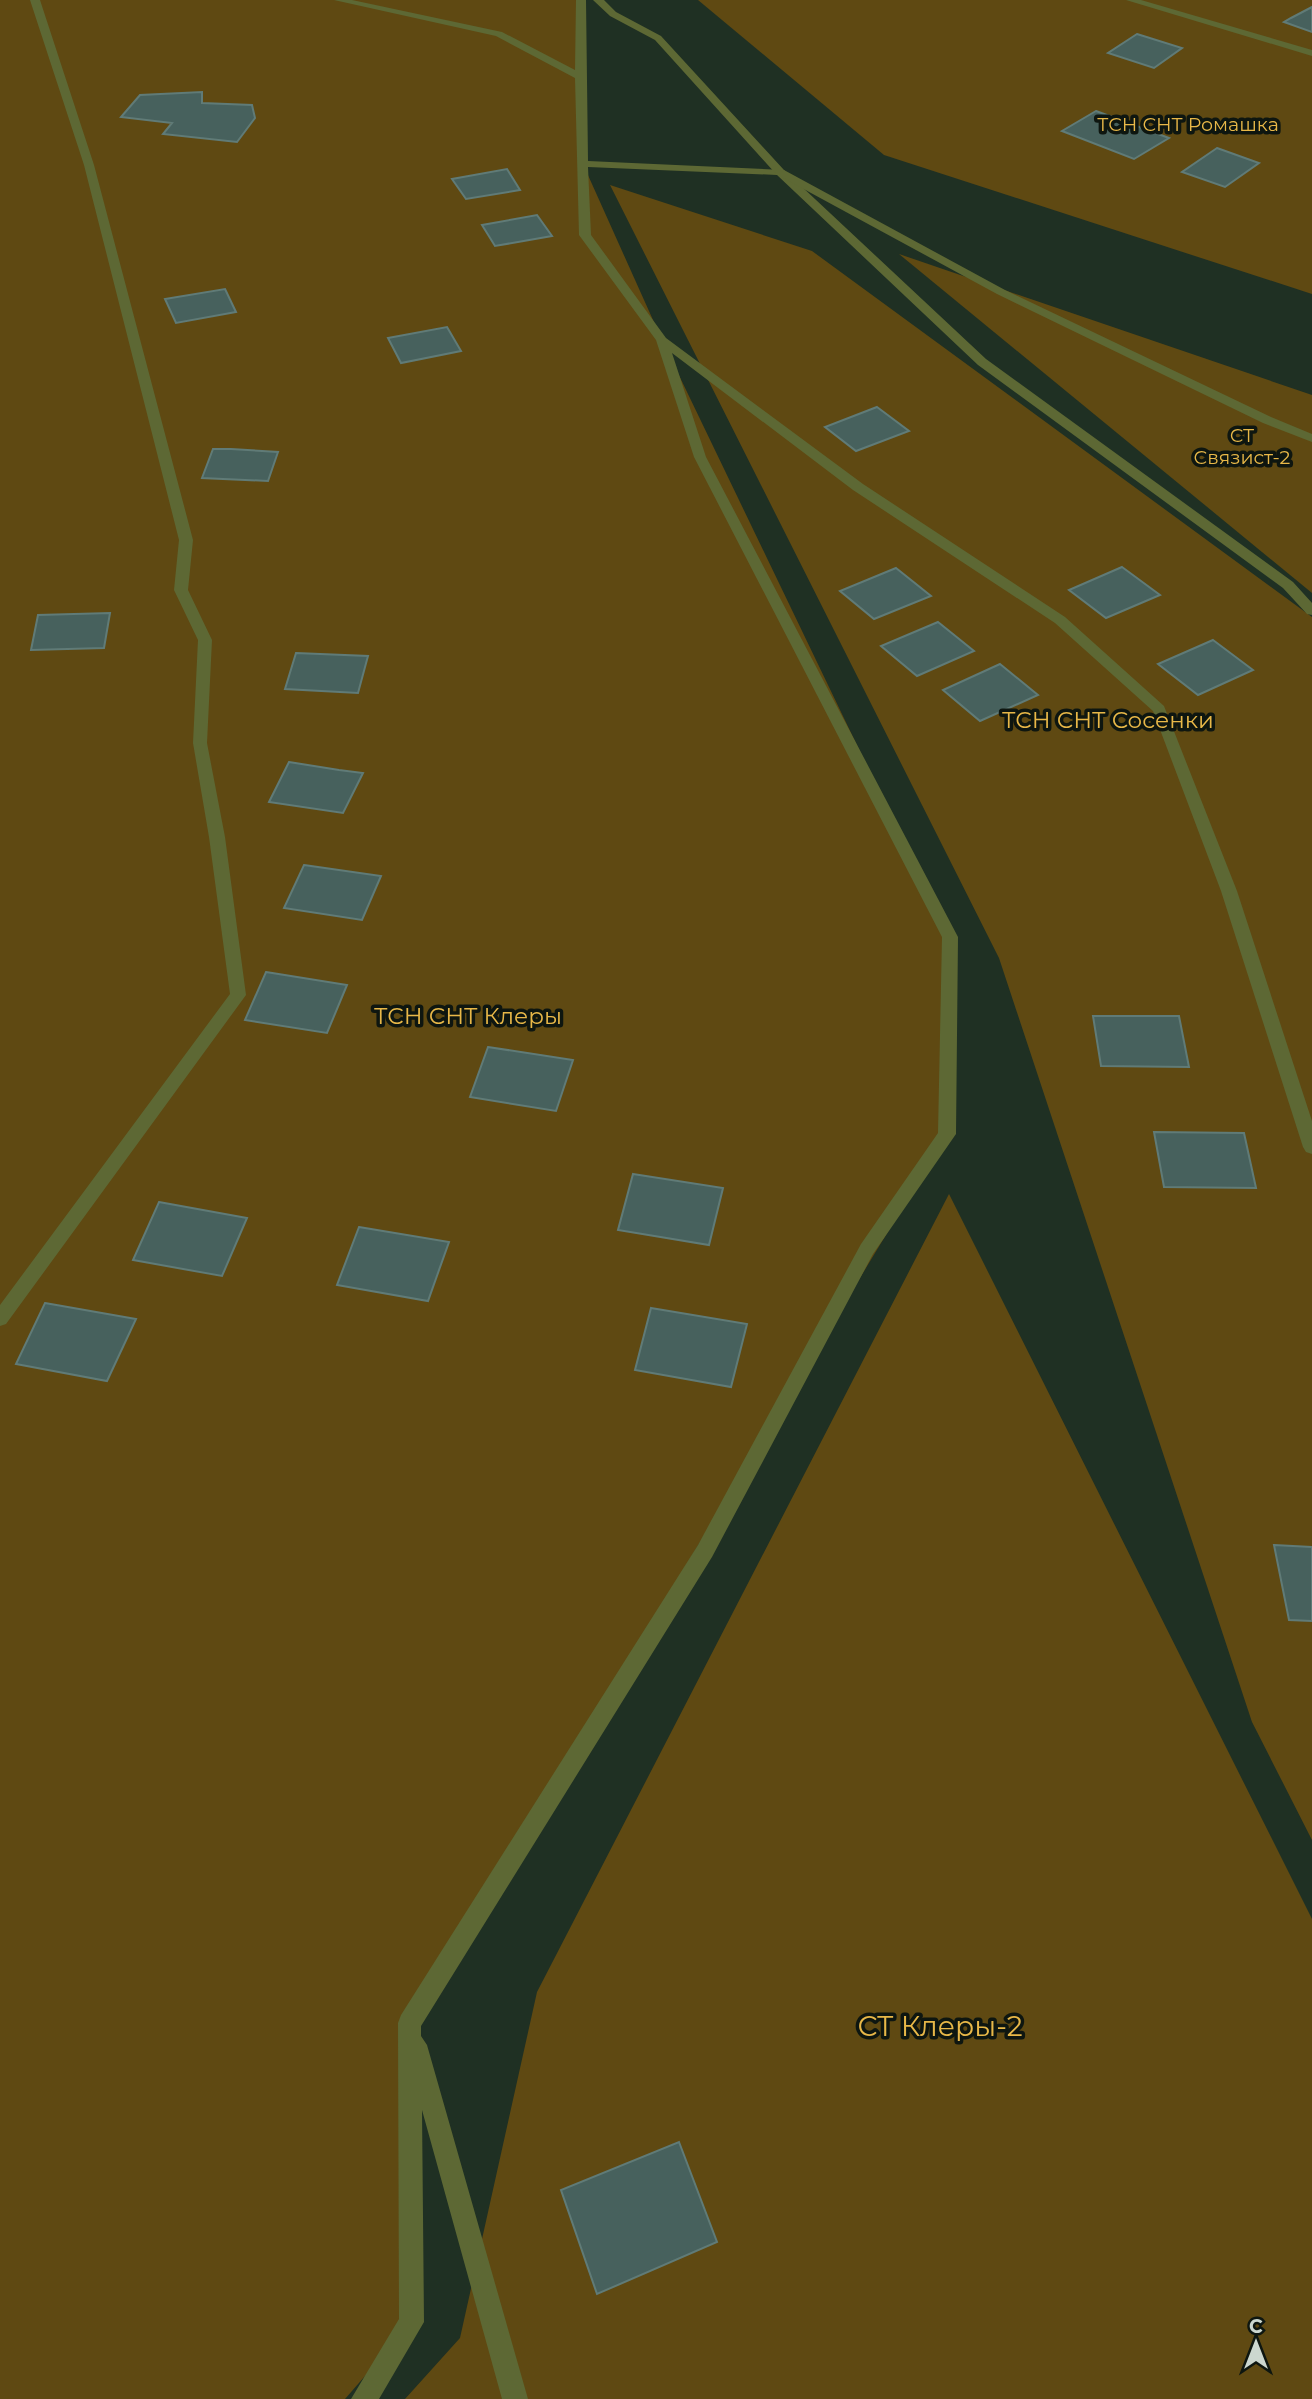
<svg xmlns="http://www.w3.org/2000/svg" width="1312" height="2399" viewBox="0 0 1312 2399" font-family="Montserrat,sans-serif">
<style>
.green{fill:#5f4912}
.building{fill:#47615d;stroke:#607b77;stroke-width:2}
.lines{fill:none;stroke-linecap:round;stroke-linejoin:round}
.lane{fill:#5d6834;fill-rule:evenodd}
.street{fill:#5d6834;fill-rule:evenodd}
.labels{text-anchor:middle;stroke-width:7;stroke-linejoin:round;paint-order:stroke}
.far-park-label{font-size:19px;fill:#e8b848;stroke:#0e1610}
.park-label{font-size:23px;fill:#e8b848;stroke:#0e1610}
.near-park-label{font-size:28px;fill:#e8b848;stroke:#0e1610}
</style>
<rect width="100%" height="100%" fill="#1f3023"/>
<!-- green -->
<g class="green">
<polygon points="0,0 582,0 583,164 662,340 942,922 947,1134 409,2023 412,2322 345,2399 0,2399"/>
<polygon points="698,0 1312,0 1312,294 884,155"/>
<polygon points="610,185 812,251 1312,617 1312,1840 1252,1722 999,958"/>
<polygon points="899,254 1312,395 1312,593"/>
<polygon points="949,1194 1312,1919 1312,2399 405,2399 460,2338 537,1992"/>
</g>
<!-- building -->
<g class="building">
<polygon points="1312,7 1312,32 1284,22 1291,18"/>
<polygon points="1137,34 1182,48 1154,68 1108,53"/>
<polygon points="202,92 202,103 252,105 255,118 237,142 163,134 172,123 121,117 140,95"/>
<polygon points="1096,111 1169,138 1134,159 1062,131"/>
<polygon points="1217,148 1259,163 1225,187 1182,172"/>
<polygon points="507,169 520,190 466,199 452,179"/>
<polygon points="537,215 552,236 495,246 482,225"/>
<polygon points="225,289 236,312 176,323 165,299"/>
<polygon points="447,327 461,351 401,363 388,338"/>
<polygon points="877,407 909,431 856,451 825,427"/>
<polygon points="213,449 231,449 278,452 268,481 202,478"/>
<polygon points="1122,567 1160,595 1106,618 1069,590"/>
<polygon points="896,568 931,596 874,619 840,591"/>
<polygon points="110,613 104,648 31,650 38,615"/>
<polygon points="938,622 974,651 917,676 881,646"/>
<polygon points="1213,640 1253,670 1198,695 1158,664"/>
<polygon points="296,653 368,656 358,693 285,689"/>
<polygon points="1000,664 1038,695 980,721 943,690"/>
<polygon points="289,762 339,770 363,773 343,813 269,802"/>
<polygon points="304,865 381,876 362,920 284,908"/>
<polygon points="266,972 347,985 327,1033 245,1020"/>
<polygon points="1093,1016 1179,1016 1189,1067 1101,1066"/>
<polygon points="488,1047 573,1060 556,1111 470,1097"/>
<polygon points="1154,1132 1244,1133 1256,1188 1164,1187"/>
<polygon points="633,1174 723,1188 709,1245 618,1230"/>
<polygon points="159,1202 247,1218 222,1276 133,1260"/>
<polygon points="359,1227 449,1242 428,1301 337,1285"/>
<polygon points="45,1303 136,1319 107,1381 16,1364"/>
<polygon points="651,1308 747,1324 731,1387 635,1370"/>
<polygon points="1274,1545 1312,1547 1312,1621 1289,1620"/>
<polygon points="679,2142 717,2242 597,2294 561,2190"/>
</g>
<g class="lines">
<!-- lane -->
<g class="lane">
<polygon points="30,0 40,0 94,165 193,540 188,590 212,640 207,743 225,837 246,995 6,1324 0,1326 0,1305 230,994 209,837 193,743 198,640 174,590 179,540 84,165"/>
<polygon points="334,0 352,0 502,32 575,70 576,0 586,0 588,161 784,170 986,359 1293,582 1312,603 1312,615 1307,614 1283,588 978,365 777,175 588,167 591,235 666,338 863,484 1065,617 1164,706 1237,891 1312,1121 1312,1154 1306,1152 1303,1147 1221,891 1153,711 1055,623 853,490 672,353 706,457 958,937 956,1134 873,1254 712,1557 421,2026 421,2036 427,2045 528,2399 502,2399 422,2110 424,2322 379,2399 351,2399 399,2319 398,2023 401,2015 698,1545 861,1244 938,1133 942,937 694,457 656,340 579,235 575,78 496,36"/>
<polygon points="1126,0 1141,0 1312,50 1312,56"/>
</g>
<!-- street -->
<polygon class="street" points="593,0 604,0 616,12 661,36 784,170 1005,290 1271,417 1312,434 1312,442 1263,423 997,294 776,174 655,40 610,16"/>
</g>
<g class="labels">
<!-- far-park labels -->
<g class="far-park-label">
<text x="1188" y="131">ТСН СНТ Ромашка</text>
<text x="1242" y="442">СТ<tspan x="1242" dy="22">Связист-2</tspan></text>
</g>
<!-- park labels -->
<g class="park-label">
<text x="1108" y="728">ТСН СНТ Сосенки</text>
<text x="468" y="1024">ТСН СНТ Клеры</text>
</g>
<!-- near-park labels -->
<g class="near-park-label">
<text x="940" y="2036">СТ Клеры-2</text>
</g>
</g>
<!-- north arrow -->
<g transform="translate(1256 2343)" stroke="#0e1610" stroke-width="5" paint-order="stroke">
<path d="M0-5L12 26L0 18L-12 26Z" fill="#ccd7cf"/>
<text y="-10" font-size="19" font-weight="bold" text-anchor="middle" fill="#ccd7cf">С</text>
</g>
</svg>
